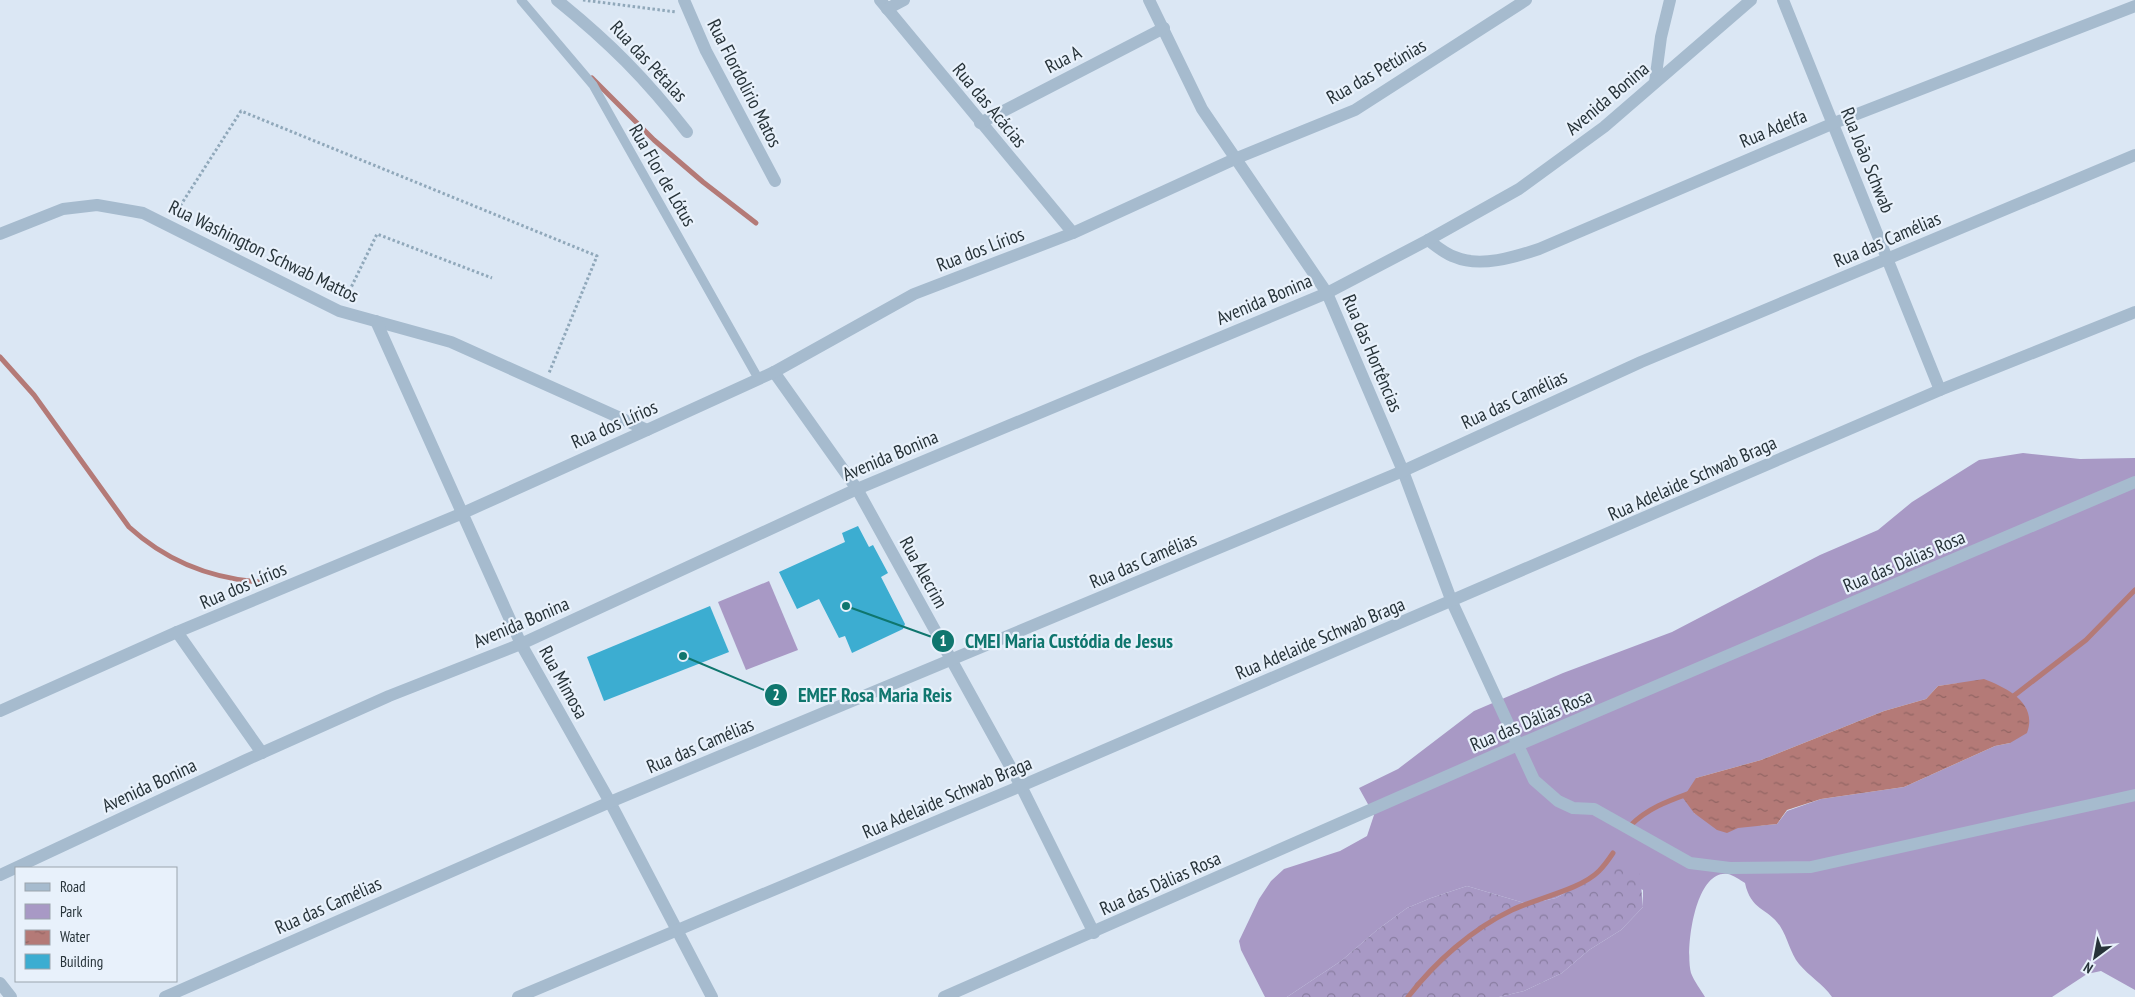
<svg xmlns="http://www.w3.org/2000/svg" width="2135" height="997" viewBox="0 0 2135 997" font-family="'PT Sans Narrow',sans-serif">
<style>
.green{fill:#a899c5;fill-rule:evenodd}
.forest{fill:url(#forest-crowns)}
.water{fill:url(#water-ripples)}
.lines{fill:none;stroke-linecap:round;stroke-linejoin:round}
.stream{stroke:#b47a77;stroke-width:5}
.building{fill:#3cadd1}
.path{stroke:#90a8ba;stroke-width:3;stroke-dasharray:2.5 2.5;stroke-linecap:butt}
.service{stroke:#a6bbce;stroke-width:9}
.minor{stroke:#a6bbce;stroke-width:12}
.labels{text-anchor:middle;stroke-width:4.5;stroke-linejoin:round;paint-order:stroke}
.street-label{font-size:19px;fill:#273339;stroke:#e8f1fb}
.leader{fill:none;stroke:#0f766e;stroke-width:2}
.callout-dot{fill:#0f766e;stroke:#e8f1fb;stroke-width:2}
.mark-label{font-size:15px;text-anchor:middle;font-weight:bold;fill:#fff}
.callout-label{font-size:20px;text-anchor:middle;font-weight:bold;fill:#0f766e;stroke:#e8f1fb;stroke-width:4.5;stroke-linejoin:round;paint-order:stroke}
</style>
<defs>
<pattern id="forest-crowns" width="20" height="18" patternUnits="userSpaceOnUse" patternTransform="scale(1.25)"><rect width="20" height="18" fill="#a899c5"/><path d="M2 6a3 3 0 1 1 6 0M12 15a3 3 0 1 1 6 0" fill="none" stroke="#897da1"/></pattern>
<pattern id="water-ripples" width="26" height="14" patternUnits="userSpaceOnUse" patternTransform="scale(1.25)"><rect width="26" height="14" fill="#b47a77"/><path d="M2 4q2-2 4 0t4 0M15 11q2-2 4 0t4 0" fill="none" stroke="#926563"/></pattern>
</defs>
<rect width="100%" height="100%" fill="#dbe7f4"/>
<!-- green -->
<g class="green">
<path d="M2023,453l57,6 55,-1v532l-34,-19 -14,3 -35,23h-220c-9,-13 -23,-21 -33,-33 -9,-11 -11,-26 -19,-38 -13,-19 -29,-15 -35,-43 -5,-3 -12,-8 -17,-9 -34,-5 -43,78 -37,99 3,8 10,17 14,24h-206l25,-6 38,-18 27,-23 32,-20 22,-23v-17l-41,-19 -46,27 -28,6 -61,-18 -36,12 -24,10 -30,22 -36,31 -54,36h-22l-24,-47 -2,-9 20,-42 12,-18 13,-12 56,-18 27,-15 7,-21 -15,-27 39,-19 76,-58 89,-38 109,-41 148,-77 58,-25 34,-28 67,-42zM1959,683l51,60 -15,3 -91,41 -83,12 -34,12 -10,13c-29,3 -57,5 -83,-11l2,-35 65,-18 123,-49 42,-12 12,-13z"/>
<polygon points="769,581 798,650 746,670 718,602"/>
</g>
<!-- forest -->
<polygon class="forest" points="1625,868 1640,874 1643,907 1621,930 1589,950 1562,973 1524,991 1499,997 1287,997 1341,961 1377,930 1407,908 1431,898 1467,886 1528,904 1556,898 1602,871"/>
<!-- water -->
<path class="water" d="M1984,679c23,9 54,24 43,54l-17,10 -15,3 -91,41 -83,12 -34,11 -10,14 -39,4 -11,5 -10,-3 -23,-17 -11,-15 13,-20 65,-18 123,-49 42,-12 12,-13z"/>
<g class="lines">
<!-- stream -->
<g class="stream">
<polyline points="592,78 654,140 703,182 756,223"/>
<path d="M0,357l34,38 95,132c36,33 80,51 130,55"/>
<polyline points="2011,698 2086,640 2135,590"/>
<path d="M1631,825c17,-17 37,-24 59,-32"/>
<path d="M1408,997c27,-35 64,-68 104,-87 25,-12 68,-20 87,-39 5,-5 10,-12 14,-18"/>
</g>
</g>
<!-- building -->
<g class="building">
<polygon points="858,526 869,547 873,545 888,573 881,577 905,624 903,629 852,653 845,636 839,638 819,599 797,609 779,572 845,542 842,533"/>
<polygon points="710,606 729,652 604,701 587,657"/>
</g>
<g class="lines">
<!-- path -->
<g class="path">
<polyline points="583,0 676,12"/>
<polyline points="175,214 241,111 597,256 549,373"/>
<polyline points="345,300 377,234 492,278"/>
</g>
<!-- service -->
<polyline class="service" points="521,0 593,85 758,378"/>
<!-- minor -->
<g class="minor">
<path d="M557,0c52,42 89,79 130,132"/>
<polyline points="684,0 706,51 775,181"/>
<polyline points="880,0 1073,233"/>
<polyline points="1149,0 1202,109 1327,293 1403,471 1452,602 1534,780 1558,801 1573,808 1594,809 1690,863 1730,868 1811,867 2135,795"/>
<polyline points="1783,0 1940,390"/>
<polyline points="887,9 904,0"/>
<polyline points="1655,82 1661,37 1670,0"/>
<polyline points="980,123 1164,28"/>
<polyline points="0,234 63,209 97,205 143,213 339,311 451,342 647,430"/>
<path d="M1428,240c8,6 17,14 27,17 25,11 60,0 84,-8l295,-126 301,-117"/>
<polyline points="376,321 521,644 610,802 712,997"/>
<polyline points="774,372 857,489 1021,786 1094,933"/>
<polyline points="177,632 262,753"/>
<polyline points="0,711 177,632 463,513 647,430 774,372 914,294 1073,233 1237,158 1355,110 1526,0"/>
<polyline points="0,875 246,760 389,696 521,644 857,489 1327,293 1428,240 1519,189 1604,127 1751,0"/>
<polyline points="0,983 11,997"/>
<polyline points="165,997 610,802 1403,471 1641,362 2135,155"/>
<polyline points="518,997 1021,786 1940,390 2135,312"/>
<polyline points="944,997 1518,745 2135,482"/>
</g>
</g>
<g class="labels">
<!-- street labels -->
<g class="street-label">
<text transform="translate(1063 59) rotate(-27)" y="7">Rua A</text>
<text transform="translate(649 61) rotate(47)" y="7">Rua das Pétalas</text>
<text transform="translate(1376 71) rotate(-30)" y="7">Rua das Petúnias</text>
<text transform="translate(745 83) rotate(63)" y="7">Rua Flordolirio Matos</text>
<text transform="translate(1607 98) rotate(-40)" y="7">Avenida Bonina</text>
<text transform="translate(990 105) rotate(50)" y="7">Rua das Acácias</text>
<text transform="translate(1773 128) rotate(-23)" y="7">Rua Adelfa</text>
<text transform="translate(1868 160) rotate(68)" y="7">Rua João Schwab</text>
<text transform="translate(663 175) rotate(60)" y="7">Rua Flor de Lótus</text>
<text transform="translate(1887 239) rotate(-23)" y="7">Rua das Camélias</text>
<text transform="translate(980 249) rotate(-21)" y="7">Rua dos Lírios</text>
<text transform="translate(264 251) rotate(26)" y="7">Rua Washington Schwab Mattos</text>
<text transform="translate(1264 299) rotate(-23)" y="7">Avenida Bonina</text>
<text transform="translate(1373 353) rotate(67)" y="7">Rua das Hortências</text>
<text transform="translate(1514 399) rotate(-25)" y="7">Rua das Camélias</text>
<text transform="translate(614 424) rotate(-24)" y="7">Rua dos Lírios</text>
<text transform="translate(890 455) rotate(-23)" y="7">Avenida Bonina</text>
<text transform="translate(1692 478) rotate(-24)" y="7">Rua Adelaide Schwab Braga</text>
<text transform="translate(1143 560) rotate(-23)" y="7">Rua das Camélias</text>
<text transform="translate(1904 561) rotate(-23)" y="7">Rua das Dálias Rosa</text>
<text transform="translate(924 572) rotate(61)" y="7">Rua Alecrim</text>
<text transform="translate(243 585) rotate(-23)" y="7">Rua dos Lírios</text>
<text transform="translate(521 622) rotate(-23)" y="7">Avenida Bonina</text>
<text transform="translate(1320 638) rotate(-23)" y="7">Rua Adelaide Schwab Braga</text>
<text transform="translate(564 682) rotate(61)" y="7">Rua Mimosa</text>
<text transform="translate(1531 720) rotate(-23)" y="7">Rua das Dálias Rosa</text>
<text transform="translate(700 745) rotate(-23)" y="7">Rua das Camélias</text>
<text transform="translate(149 785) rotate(-25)" y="7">Avenida Bonina</text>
<text transform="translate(947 797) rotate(-23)" y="7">Rua Adelaide Schwab Braga</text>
<text transform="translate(1160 883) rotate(-24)" y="7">Rua das Dálias Rosa</text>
<text transform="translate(328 905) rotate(-24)" y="7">Rua das Camélias</text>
</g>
</g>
<!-- callouts -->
<path class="leader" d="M846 606L943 641M683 656L776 695"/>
<g class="callout-dot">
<circle cx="846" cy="606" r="5"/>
<circle cx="683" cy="656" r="5"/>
<circle cx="943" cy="641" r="12"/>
<circle cx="776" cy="695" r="12"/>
</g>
<g class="mark-label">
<text x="943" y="646">1</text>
<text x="776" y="700">2</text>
</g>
<g class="callout-label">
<text x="1069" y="648">CMEI Maria Custódia de Jesus</text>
<text x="875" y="702">EMEF Rosa Maria Reis</text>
</g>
<!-- legend -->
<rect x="15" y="867" width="162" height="115" fill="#e8f1fb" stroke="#9ba5ad"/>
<rect x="25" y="883" width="25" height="8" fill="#a6bbce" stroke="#9ba5ad"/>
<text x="60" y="892" font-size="15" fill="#273339">Road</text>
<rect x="25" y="904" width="25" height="15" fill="#a899c5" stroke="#9ba5ad"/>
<text x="60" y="917" font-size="15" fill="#273339">Park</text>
<rect x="25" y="930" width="25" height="15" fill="url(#water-ripples)" stroke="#9ba5ad"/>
<text x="60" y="942" font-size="15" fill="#273339">Water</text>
<rect x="25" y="954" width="25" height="15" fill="#3cadd1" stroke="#9ba5ad"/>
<text x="60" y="967" font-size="15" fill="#273339">Building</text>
<!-- north arrow -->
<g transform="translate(2095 957) rotate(212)" stroke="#e8f1fb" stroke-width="4" paint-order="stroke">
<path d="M0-4L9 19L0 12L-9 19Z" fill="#273339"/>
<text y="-8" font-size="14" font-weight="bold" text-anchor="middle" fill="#273339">N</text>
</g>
</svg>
